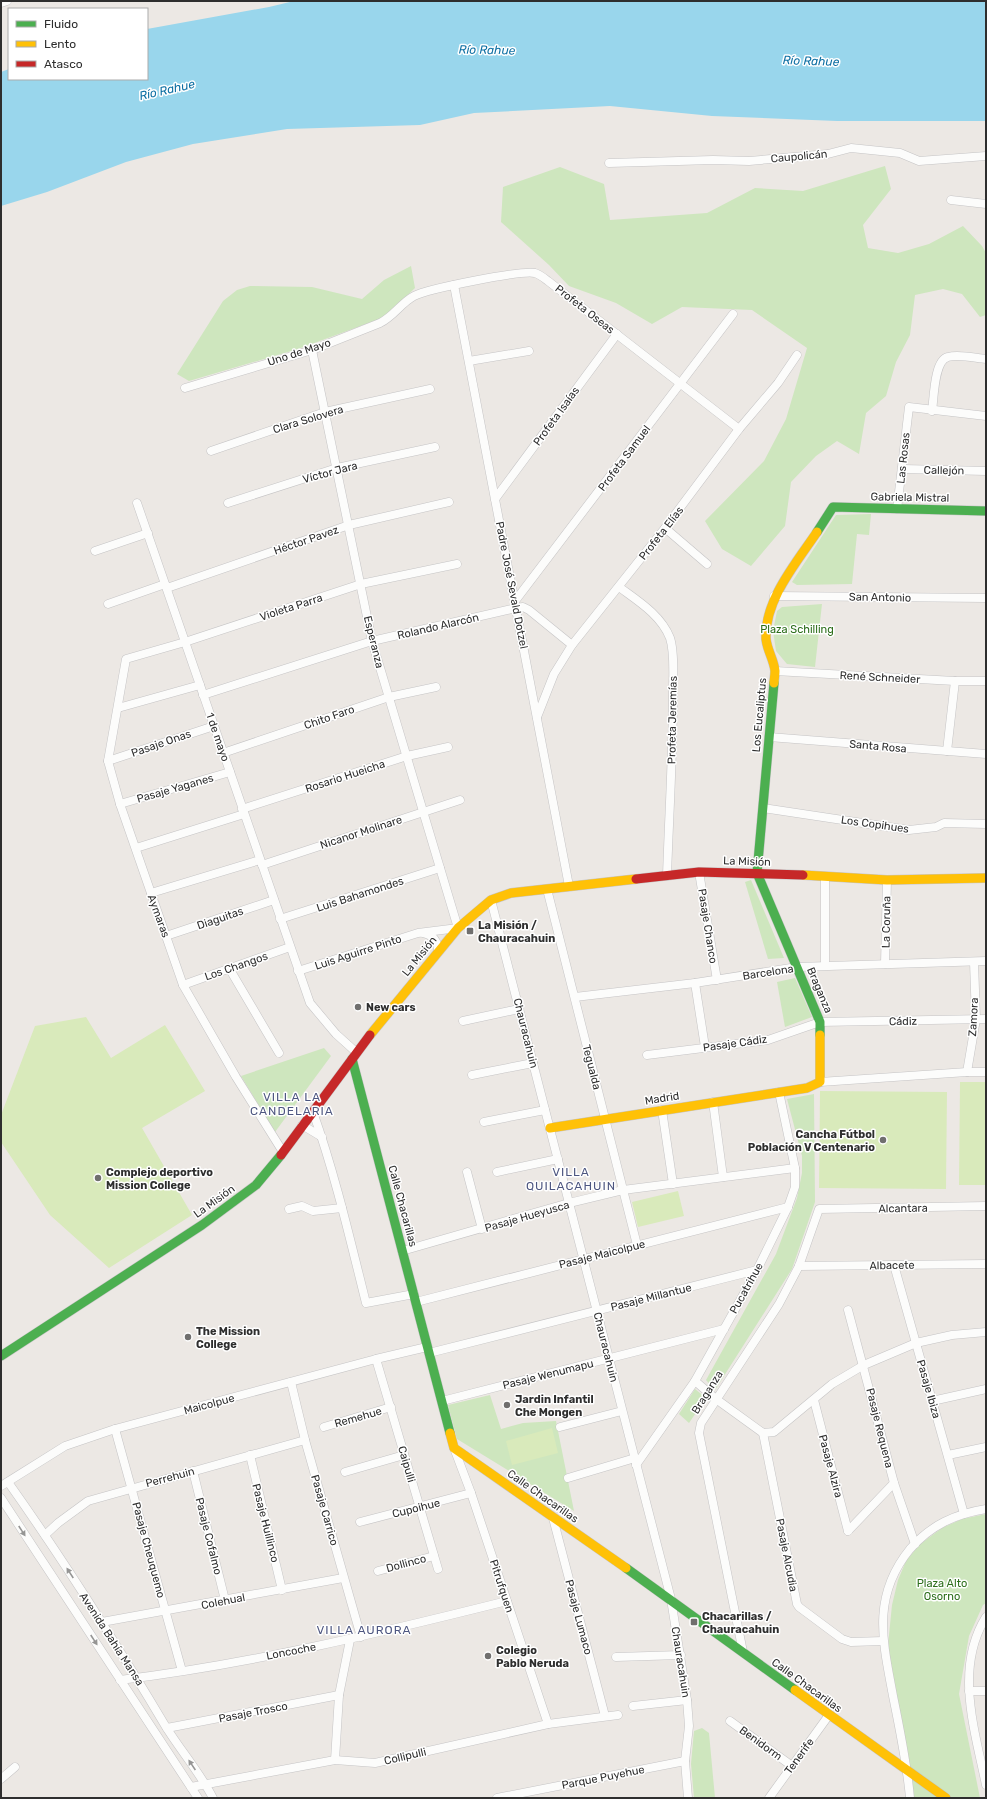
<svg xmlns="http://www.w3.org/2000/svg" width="987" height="1799" viewBox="0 0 987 1799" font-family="Rubik,sans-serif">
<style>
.green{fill:#cee6be}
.pitch{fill:#d9eabb}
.water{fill:#99d6ec}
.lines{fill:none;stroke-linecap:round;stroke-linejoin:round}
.street-casing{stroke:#c5c4c5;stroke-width:9}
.fast-casing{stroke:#c5c4c5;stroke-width:10}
.slow-casing{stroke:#c5c4c5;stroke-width:10}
.jam-casing{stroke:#c5c4c5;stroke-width:10}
.street{stroke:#fcfcfb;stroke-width:8}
.fast{stroke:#4caf50;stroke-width:9}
.slow{stroke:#ffc107;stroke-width:9}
.jam{stroke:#c62828;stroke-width:9}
.oneway{fill:#959594}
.poi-dot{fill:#706f6e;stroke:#fff;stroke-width:1.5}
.labels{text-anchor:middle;stroke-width:3;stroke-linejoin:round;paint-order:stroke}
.street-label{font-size:11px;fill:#2e2e2e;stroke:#fff}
.park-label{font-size:11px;fill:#2c6e1b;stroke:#fff}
.poi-label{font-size:11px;font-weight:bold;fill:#2e2e2e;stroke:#fff;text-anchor:start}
.water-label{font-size:12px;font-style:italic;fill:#0d6fa3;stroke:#fff}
.neighbourhood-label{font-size:12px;letter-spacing:1px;fill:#4d5680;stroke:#fff}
</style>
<rect width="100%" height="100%" fill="#ece8e4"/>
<!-- green -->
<g class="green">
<polygon points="885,166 891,189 863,225 868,248 898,253 929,244 963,226 982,246 986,253 986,315 980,317 962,294 943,289 915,295 910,335 896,362 886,396 866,413 859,454 837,441 816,456 791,482 785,526 751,566 722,549 705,521 764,461 786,419 807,348 752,310 682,307 652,324 616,303 569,286 549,265 501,222 503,187 560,167 604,184 610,220 707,213 755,188 803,191"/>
<polygon points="411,266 415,288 385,317 298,349 189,381 177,374 223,301 237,290 250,286 312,287 362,299 384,280"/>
<polygon points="871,514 869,535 857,534 852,584 797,585 792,582 836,515"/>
<polygon points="822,604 815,667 787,664 776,651 773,631 777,611 782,607"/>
<polygon points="751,880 784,958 768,959 745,882"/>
<polygon points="795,978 812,1017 785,1027 777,982"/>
<polygon points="324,1048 331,1056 275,1132 241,1076"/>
<polygon points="814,1094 815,1202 792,1269 715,1390 706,1380 776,1254 797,1198 802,1173 802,1156 787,1099"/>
<polygon points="695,1389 706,1398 689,1423 679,1414"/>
<polygon points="490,1395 501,1429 523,1423 556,1421 574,1511 457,1439 448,1405"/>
<polygon points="986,1514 986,1603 983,1605 969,1636 959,1694 980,1798 911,1798 909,1773 888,1645 892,1605 898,1580 906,1561 919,1545 942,1528 962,1519"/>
<polygon points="702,1728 709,1733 715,1798 694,1798 691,1764 694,1731"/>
</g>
<!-- pitch -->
<g class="pitch">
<polygon points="86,1017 111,1058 165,1025 205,1091 142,1128 192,1215 109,1268 50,1215 1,1142 1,1115 35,1026"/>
<polygon points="960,1082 986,1082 986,1185 959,1185"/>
<polygon points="820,1091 947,1092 946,1189 819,1188"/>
<polygon points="678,1191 684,1216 638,1227 632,1202"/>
<polygon points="552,1428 558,1453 512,1465 506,1441"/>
</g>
<!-- water -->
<polygon class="water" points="294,1 986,1 986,121 837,121 712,116 610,106 474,113 420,125 287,129 193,144 126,162 47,192 1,206 1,72 9,69 9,79 147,79 147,29 269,7"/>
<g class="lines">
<!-- street casing -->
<g class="street-casing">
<g id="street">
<polyline points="1,3 7,1"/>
<polyline points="609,163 713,160 749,161 828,154 851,148 900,153 919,161 986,156"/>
<polyline points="951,200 986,204"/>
<polyline points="454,285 569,886"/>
<polyline points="469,361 529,351"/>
<path d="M185,388l127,-38 68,-27c14,-7 21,-20 34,-27 13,-7 107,-26 121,-23 4,1 9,5 13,8l191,148"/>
<path d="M932,411c2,-13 2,-51 16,-54 11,-3 27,1 38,2"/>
<polyline points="211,451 325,412 430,389"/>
<polyline points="903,469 986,471"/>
<polyline points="495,499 617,334"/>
<polyline points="137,503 310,1003 336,1034 356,1052"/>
<polyline points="228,503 337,468 435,447"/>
<polyline points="897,509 909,407 986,416"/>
<polyline points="665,528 707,564"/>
<polyline points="95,551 148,533"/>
<path d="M619,587c19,14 42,28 51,51 5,15 3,39 3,55 0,61 -4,122 -6,183"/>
<polyline points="167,588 349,525 449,502"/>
<polyline points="774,596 986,598"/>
<polyline points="515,601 733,314"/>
<polyline points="108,604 165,584"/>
<polyline points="775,671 955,681 986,681"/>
<polyline points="203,695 372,641 516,608 523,607 529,610 572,645"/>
<polyline points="118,708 200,685"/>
<polyline points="537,717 554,674 572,645 665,528 739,429 778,383 797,355"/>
<polyline points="769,737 986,754"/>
<polyline points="947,751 955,681"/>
<polyline points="223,753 389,697 436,687"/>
<polyline points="108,761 214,726"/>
<polyline points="120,804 230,772"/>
<polyline points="763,808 909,830 936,827 944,823 986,824"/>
<polyline points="242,809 407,756 448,747"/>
<polyline points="136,848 244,814"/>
<polyline points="262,865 460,800"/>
<polyline points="699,872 717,980"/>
<polyline points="825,877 825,965"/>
<polyline points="547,889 637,1245"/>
<polyline points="151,893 260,860"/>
<polyline points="491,900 671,1599 687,1700 689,1726 685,1761 688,1798"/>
<polyline points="280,919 440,868"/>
<path d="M423,933c11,2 15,9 15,19"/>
<polyline points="166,936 274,900"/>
<polyline points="885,964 887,880"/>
<polyline points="229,968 279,1053"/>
<polyline points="298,971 418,933 458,928 372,641 312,350"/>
<polyline points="695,983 705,1047"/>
<polyline points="183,985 290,947"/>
<polyline points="575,997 695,983 797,967 986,961"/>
<polyline points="463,1021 519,1009"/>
<polyline points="647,1055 768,1040 820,1022 986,1019"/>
<polyline points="967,1072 976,1019 974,962"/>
<polyline points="472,1075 533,1063"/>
<polyline points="820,1082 967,1072 986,1072"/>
<polyline points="713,1102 723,1177"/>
<polyline points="662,1110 673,1184"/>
<path d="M313,1112c22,62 37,127 53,191l48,-9"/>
<polyline points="484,1122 545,1110"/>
<polyline points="302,1125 322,1137"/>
<polyline points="283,1152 236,1077 183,985 120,804 108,761 126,659 185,642 361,584 457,564"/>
<polyline points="467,1172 482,1229"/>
<polyline points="497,1172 558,1159"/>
<polyline points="289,1209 302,1206 313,1211 342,1208"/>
<polyline points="402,1251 569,1203 623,1190 795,1168"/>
<polyline points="894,1265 964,1514"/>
<polyline points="799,1266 986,1264"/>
<polyline points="416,1302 788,1207"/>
<polyline points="848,1310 894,1483 915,1544"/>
<polyline points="429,1353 757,1270"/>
<polyline points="376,1359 438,1569"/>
<polyline points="695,1381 716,1399 763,1433 774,1432 832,1384 864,1365 916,1343 952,1335 986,1332"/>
<polyline points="291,1382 305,1440 361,1637"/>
<polyline points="814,1400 848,1531"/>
<polyline points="442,1401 724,1329"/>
<polyline points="932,1401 986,1389"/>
<polyline points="324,1427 391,1407"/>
<polyline points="560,1427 622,1411"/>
<polyline points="115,1429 182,1671"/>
<polyline points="763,1433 797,1604 799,1607 842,1639 851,1642 883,1641"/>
<polyline points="454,1448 471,1493 548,1724"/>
<polyline points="250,1455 282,1590"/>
<polyline points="948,1455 986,1447"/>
<polyline points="636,1465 695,1381 757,1270 788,1207 795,1187 795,1168 779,1092"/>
<polyline points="193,1471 225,1600"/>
<polyline points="345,1472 404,1455"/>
<polyline points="568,1478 635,1458"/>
<path d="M8,1482c56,79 108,161 158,245 15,24 34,46 47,71"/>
<polyline points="1,1486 65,1446 115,1429 376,1359 427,1347"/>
<polyline points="1,1498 198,1798"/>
<polyline points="553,1518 605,1716"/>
<polyline points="360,1522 471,1493"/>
<polyline points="848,1531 894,1483"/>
<polyline points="45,1535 58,1523 88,1501 305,1440"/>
<polyline points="378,1571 434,1556"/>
<path d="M986,1617c-32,51 -11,114 0,168"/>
<polyline points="102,1622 343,1578"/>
<polyline points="743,1652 699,1433 701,1423 779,1304 799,1266 819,1209 986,1206"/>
<polyline points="616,1657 681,1655"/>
<path d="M120,1680c131,-16 259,-47 387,-79"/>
<polyline points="969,1691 986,1691"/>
<polyline points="633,1706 687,1700"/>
<polyline points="730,1721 792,1766"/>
<polyline points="167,1728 339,1695"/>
<polyline points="335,1760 339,1695 350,1640"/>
<polyline points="1,1779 15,1767"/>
<polyline points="191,1787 335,1760 375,1763 548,1724 618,1715"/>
<polyline points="497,1798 685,1761"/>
<polyline points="769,1798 829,1715"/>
<path d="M910,1798c-3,-34 -10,-68 -17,-102 -10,-54 -22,-99 17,-147 21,-24 45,-35 76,-40"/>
</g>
</g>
<!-- fast casing -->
<g class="fast-casing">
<g id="fast">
<polyline points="817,532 833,507 986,511"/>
<polyline points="774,683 757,873 820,1022 820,1035"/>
<polyline points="352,1059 450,1433"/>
<polyline points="1,1356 202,1225 256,1185 281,1155"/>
<polyline points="626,1568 795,1690"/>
</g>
</g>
<!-- slow casing -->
<g class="slow-casing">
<g id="slow">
<path d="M774,683c0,-3 1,-8 1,-12 -1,-11 -8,-21 -9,-32 -2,-39 31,-77 51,-107"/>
<polyline points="803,875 887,880 986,878"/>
<polyline points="370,1035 458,928 491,900 511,893 636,879"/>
<polyline points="550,1128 807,1088 820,1082 820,1035"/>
<polyline points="450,1433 454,1448 626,1568"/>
<polyline points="795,1690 946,1798"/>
</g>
</g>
<!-- jam casing -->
<g class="jam-casing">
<g id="jam">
<polyline points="636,879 699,872 803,875"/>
<polyline points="281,1155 370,1035"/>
</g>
</g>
<!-- street -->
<use href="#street" class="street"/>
<!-- fast -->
<use href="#fast" class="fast"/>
<!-- slow -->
<use href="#slow" class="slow"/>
<!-- jam -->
<use href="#jam" class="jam"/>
</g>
<!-- one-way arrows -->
<defs><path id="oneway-solid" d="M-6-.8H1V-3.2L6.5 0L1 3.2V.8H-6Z"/></defs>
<g class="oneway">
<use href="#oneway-solid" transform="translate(22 1531) rotate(57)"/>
<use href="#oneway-solid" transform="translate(70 1573) rotate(-123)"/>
<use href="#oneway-solid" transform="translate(94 1640) rotate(57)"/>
<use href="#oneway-solid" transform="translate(192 1765) rotate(-124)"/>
</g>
<!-- markers -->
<g class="poi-dot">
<rect x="466" y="927" width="8" height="8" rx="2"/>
<circle cx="358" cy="1007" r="4"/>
<circle cx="883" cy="1140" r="4"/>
<circle cx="98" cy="1178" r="4"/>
<circle cx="188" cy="1337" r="4"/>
<circle cx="507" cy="1405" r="4"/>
<rect x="690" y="1618" width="8" height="8" rx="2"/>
<circle cx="488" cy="1656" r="4"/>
</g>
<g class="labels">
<!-- street labels -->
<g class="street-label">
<text transform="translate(799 156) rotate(-5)" y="4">Caupolicán</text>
<text transform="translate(585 309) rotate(38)" y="4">Profeta Oseas</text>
<text transform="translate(299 352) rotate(-18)" y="4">Uno de Mayo</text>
<text transform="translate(556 416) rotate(-54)" y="4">Profeta Isaías</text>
<text transform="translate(308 419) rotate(-17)" y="4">Clara Solovera</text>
<text transform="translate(624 458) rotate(-53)" y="4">Profeta Samuel</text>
<text transform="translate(903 458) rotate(-84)" y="4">Las Rosas</text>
<text transform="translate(944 470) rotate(1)" y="4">Callejón</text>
<text transform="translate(330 472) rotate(-15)" y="4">Víctor Jara</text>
<text transform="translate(910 497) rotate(1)" y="4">Gabriela Mistral</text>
<text transform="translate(661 533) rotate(-52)" y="4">Profeta Elías</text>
<text transform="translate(306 540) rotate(-19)" y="4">Héctor Pavez</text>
<text transform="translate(512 585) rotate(79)" y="4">Padre José Sevald Dotzel</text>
<text transform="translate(880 597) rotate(1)" y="4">San Antonio</text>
<text transform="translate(291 607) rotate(-18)" y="4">Violeta Parra</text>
<text transform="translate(438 626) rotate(-13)" y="4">Rolando Alarcón</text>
<text transform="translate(374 642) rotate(76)" y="4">Esperanza</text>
<text transform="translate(880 677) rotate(3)" y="4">René Schneider</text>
<text transform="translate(759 715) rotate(-85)" y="4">Los Eucaliptus</text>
<text transform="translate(329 717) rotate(-19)" y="4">Chito Faro</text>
<text transform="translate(672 720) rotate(-89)" y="4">Profeta Jeremías</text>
<text transform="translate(218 737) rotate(71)" y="4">1 de mayo</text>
<text transform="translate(161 743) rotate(-19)" y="4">Pasaje Onas</text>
<text transform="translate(878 746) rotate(5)" y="4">Santa Rosa</text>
<text transform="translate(345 776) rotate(-18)" y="4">Rosario Hueicha</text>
<text transform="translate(175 788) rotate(-16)" y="4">Pasaje Yaganes</text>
<text transform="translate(875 824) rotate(8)" y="4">Los Copihues</text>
<text transform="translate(361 832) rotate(-18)" y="4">Nicanor Molinare</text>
<text transform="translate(747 861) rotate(2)" y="4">La Misión</text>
<text transform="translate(360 894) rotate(-18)" y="4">Luis Bahamondes</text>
<text transform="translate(159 916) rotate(70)" y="4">Aymaras</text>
<text transform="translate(220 918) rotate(-19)" y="4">Diaguitas</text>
<text transform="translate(886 922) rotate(-89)" y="4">La Coruña</text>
<text transform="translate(708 926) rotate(81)" y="4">Pasaje Chanco</text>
<text transform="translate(358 952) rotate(-18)" y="4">Luis Aguirre Pinto</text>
<text transform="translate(419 956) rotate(-51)" y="4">La Misión</text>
<text transform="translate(236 966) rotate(-19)" y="4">Los Changos</text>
<text transform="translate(768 972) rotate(-9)" y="4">Barcelona</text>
<text transform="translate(820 990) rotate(67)" y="4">Braganza</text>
<text transform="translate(973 1017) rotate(-87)" y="4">Zamora</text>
<text transform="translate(903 1021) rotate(-1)" y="4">Cádiz</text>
<text transform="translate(526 1033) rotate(76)" y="4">Chauracahuin</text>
<text transform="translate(735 1043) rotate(-8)" y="4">Pasaje Cádiz</text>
<text transform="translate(592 1067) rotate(76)" y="4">Tegualda</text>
<text transform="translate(662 1098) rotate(-9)" y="4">Madrid</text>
<text transform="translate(214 1201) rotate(-36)" y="4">La Misión</text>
<text transform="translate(403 1206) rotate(75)" y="4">Calle Chacarillas</text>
<text transform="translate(903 1208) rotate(-1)" y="4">Alcantara</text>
<text transform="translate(527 1216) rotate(-16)" y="4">Pasaje Hueyusca</text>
<text transform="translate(602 1254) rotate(-14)" y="4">Pasaje Maicolpue</text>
<text transform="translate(892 1265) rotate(-1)" y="4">Albacete</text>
<text transform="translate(746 1288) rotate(-61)" y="4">Pucatrihue</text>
<text transform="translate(651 1297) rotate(-14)" y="4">Pasaje Millantue</text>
<text transform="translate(606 1347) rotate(76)" y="4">Chauracahuin</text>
<text transform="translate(548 1374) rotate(-14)" y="4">Pasaje Wenumapu</text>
<text transform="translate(929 1389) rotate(74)" y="4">Pasaje Ibiza</text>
<text transform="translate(707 1392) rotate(-58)" y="4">Braganza</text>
<text transform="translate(209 1404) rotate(-15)" y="4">Maicolpue</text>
<text transform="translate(358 1417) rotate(-16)" y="4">Remehue</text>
<text transform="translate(880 1428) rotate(76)" y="4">Pasaje Requena</text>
<text transform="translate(407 1464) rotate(74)" y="4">Caipulli</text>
<text transform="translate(831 1466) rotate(75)" y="4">Pasaje Alzira</text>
<text transform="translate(170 1477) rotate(-15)" y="4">Perrehuin</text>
<text transform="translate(543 1496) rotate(35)" y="4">Calle Chacarillas</text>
<text transform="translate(416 1508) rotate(-14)" y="4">Cupoihue</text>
<text transform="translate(325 1510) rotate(74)" y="4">Pasaje Carrico</text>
<text transform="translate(266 1523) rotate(76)" y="4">Pasaje Huillinco</text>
<text transform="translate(209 1536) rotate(76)" y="4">Pasaje Cofalmo</text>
<text transform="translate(149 1550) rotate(75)" y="4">Pasaje Cheuquemo</text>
<text transform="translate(787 1555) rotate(79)" y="4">Pasaje Alcudia</text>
<text transform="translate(406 1563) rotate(-15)" y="4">Dollinco</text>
<text transform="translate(502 1586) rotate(72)" y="4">Pitrufquen</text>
<text transform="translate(223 1601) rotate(-11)" y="4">Colehual</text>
<text transform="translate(579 1617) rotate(75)" y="4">Pasaje Lumaco</text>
<text transform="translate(112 1639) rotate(57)" y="4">Avenida Bahía Mansa</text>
<text transform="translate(291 1651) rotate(-11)" y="4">Loncoche</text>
<text transform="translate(681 1662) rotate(81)" y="4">Chauracahuin</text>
<text transform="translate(807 1685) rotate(36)" y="4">Calle Chacarillas</text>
<text transform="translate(253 1712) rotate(-11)" y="4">Pasaje Trosco</text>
<text transform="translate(761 1743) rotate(36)" y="4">Benidorm</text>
<text transform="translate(405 1756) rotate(-13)" y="4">Collipulli</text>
<text transform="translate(799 1756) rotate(-54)" y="4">Tenerife</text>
<text transform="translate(603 1777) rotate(-11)" y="4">Parque Puyehue</text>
</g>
<!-- park labels -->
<g class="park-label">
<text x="797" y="633">Plaza Schilling</text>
<text x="942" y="1587">Plaza Alto<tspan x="942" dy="13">Osorno</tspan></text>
</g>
<!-- poi labels -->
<g class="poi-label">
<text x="478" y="929">La Misión /<tspan x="478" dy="13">Chauracahuin</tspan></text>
<text x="366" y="1011">New cars</text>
<text x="875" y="1138" text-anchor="end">Cancha Fútbol<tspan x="875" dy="13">Población V Centenario</tspan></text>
<text x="106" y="1176">Complejo deportivo<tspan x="106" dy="13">Mission College</tspan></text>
<text x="196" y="1335">The Mission<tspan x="196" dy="13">College</tspan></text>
<text x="515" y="1403">Jardin Infantil<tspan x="515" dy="13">Che Mongen</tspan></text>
<text x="702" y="1620">Chacarillas /<tspan x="702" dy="13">Chauracahuin</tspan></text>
<text x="496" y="1654">Colegio<tspan x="496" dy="13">Pablo Neruda</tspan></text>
</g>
<!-- water labels -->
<g class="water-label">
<text transform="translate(487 50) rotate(1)" y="4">Río Rahue</text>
<text transform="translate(811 61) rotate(2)" y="4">Río Rahue</text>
<text transform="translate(167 90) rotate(-13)" y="4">Río Rahue</text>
</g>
<!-- neighbourhood labels -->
<g class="neighbourhood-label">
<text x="292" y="1101">VILLA LA<tspan x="292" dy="14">CANDELARIA</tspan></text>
<text x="571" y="1176">VILLA<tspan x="571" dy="14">QUILACAHUIN</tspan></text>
<text x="364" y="1634">VILLA AURORA</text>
</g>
</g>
<!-- border -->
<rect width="987" height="1799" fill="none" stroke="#2e2e2e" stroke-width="4"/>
<!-- legend -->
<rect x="8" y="8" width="140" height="72" fill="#ffffff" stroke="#ababab"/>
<rect x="16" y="21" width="20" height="6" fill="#4caf50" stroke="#ababab"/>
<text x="44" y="28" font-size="12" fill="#2e2e2e">Fluido</text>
<rect x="16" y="41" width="20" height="6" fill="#ffc107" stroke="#ababab"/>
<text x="44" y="48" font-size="12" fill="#2e2e2e">Lento</text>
<rect x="16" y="61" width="20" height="6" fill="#c62828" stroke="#ababab"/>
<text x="44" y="68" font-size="12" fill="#2e2e2e">Atasco</text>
</svg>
